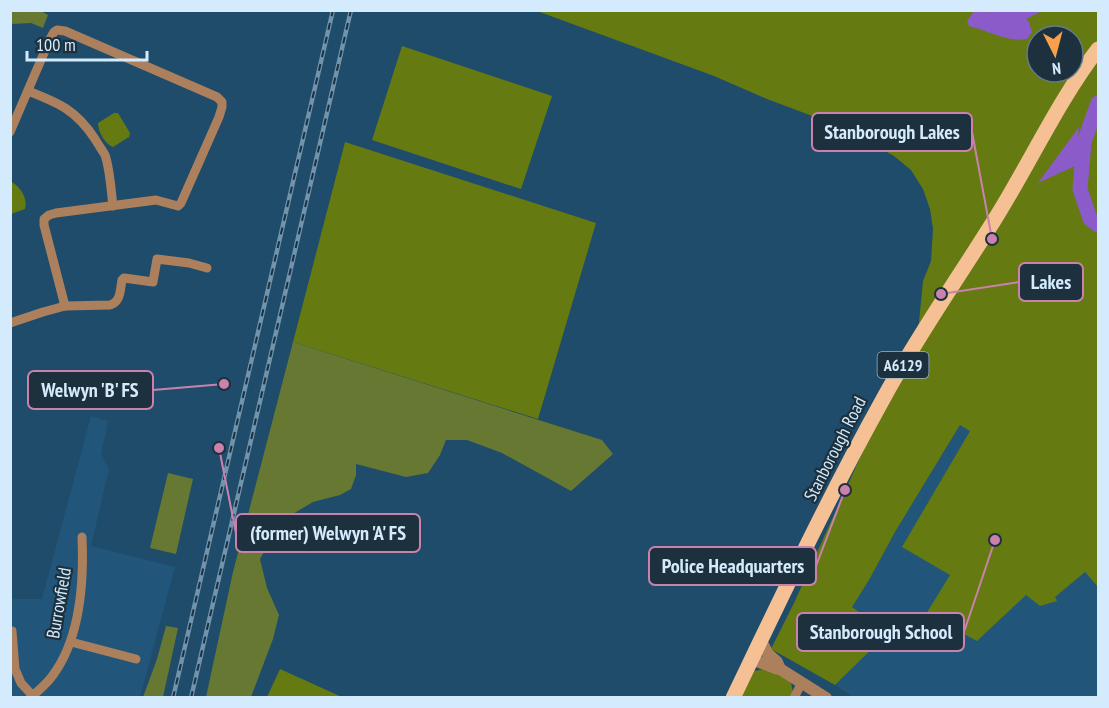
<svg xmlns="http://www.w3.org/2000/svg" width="1109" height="708" viewBox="0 0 1109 708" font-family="'PT Sans Narrow',sans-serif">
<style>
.built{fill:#21567a}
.green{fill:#657a11;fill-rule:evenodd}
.forest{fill:#667831}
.water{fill:#8b5cc9}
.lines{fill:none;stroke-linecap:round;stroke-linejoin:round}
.river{stroke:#8b5cc9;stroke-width:15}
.minor{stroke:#ac805c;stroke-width:9}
.tertiary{stroke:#ac805c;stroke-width:12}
.primary{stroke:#f5c094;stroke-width:15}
.rail-casing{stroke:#7094ad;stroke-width:4.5}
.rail{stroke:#1d303e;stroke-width:2;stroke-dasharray:7;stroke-linecap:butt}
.labels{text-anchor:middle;stroke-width:4.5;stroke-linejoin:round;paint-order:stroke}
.shield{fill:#1d303e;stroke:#9cb3c4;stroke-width:1.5}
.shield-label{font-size:16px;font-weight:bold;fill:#d3ebfd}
.street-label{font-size:18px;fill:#d3ebfd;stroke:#1d303e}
.leader{fill:none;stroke:#ca82ac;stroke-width:2}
.callout-dot{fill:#ca82ac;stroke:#1d303e;stroke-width:2}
.callout{fill:#1d303e;stroke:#ca82ac;stroke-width:2}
.callout-label{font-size:20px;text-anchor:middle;font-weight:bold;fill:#d3ebfd}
</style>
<rect width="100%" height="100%" fill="#1e4c6a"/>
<!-- built -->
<g class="built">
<polygon points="979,394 1098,509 1098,697 854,698 835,685 888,633 851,607 869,580 895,532"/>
<polygon points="91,416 108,421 101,455 109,469 91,546 175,567 140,697 11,697 10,599 42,599"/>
</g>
<!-- green -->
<g class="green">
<path d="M537,11h561v576l-13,-15 -30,25 2,4 -17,5 -14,-11 -49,46 -51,-27 24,-39 -48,-28 68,-116 -10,-6 -65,107 -26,48 -17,27 36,26 -53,52 -64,-36 23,-46 90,-198 32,-52 7,-72 8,-20 2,-32 -3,-20 -7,-20 -12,-19 -17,-14 -23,-13 -48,-23 -56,-21 -53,-23zM1037,36h36v36h-36z"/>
<polygon points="402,46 552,96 521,189 372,140"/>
<path d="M114,113h4l12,20 -1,4 -16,10c-8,-3 -15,-15 -15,-24z"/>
<polygon points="345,142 596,223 538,419 293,342"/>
<path d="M10,181c10,5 18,17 15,28l-14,5z"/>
<polygon points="280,669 342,697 267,697"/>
<polygon points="766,669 787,679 791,683 793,692 790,697 740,698 754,671"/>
</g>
<!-- forest -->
<g class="forest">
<polygon points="10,11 41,11 48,15 43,28 31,23 11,24"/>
<polygon points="293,342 602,440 613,454 571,491 502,453 467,440 446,440 440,455 428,473 406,477 356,464 356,475 351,489 340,495 313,502 281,521 260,559 267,588 279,615 273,639 251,697 206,697 233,572"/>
<polygon points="168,473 193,479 176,554 150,548"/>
<polygon points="166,626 178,628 163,697 143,697 157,659"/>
</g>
<!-- water -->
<g class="water">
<path d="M992,10h50v1l-16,8 3,3 3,10 -5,7c-21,3 -38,-8 -58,-13l-2,-5 7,-10c6,-1 11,2 17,1z"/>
<polygon points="1079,127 1075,166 1038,183"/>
</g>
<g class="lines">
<!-- river -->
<polyline class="river" points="1098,103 1084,142 1080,189 1090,219 1098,225"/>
<!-- minor -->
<g class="minor">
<path d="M28,91c31,12 48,19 67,48 3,5 7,11 10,16 5,14 6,36 8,51"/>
<polyline points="10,132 50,39 54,32 57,30 65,31 217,97 222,102 222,107 219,117 181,203 178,206 156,200 56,213 49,215 44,219 44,225 65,306"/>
<path d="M10,323l33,-11 22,-6 45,-1c11,-3 10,-15 12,-25l2,-2 29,4 4,-23 32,4 18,5"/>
<polyline points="10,631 12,631 15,669 21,683 33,696"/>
<polyline points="71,642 136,659"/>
<path d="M30,698c9,-8 17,-14 23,-23 28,-38 31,-93 29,-138"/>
<polyline points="794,698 802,682"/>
</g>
<!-- tertiary -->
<g class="tertiary">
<polyline points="761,641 768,654 777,662 780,669"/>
<polyline points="752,659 775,668 780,669 826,698"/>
</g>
<!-- primary -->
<path class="primary" d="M733,698c48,-100 95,-200 149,-297 34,-63 75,-121 113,-182 35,-56 63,-118 103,-170"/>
<!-- rail casing -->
<g class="rail-casing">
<g id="rail">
<polyline points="173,698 333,10"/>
<polyline points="191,698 351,10"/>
</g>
</g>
<!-- rail -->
<use href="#rail" class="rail"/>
</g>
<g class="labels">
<!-- shield labels -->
<rect class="shield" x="877.5" y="352" width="51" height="26" rx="4.5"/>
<g class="shield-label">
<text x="903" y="371">A6129</text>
</g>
<!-- street labels -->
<g class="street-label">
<text transform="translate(835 449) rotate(-63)" y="6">Stanborough Road</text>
<text transform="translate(59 603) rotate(-80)" y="6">Burrowfield</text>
</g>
</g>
<!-- callouts -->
<path class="leader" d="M992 239L972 132M941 294L1019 282M224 384L153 390M219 448L236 533M845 490L816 566M995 540L964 632"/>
<g class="callout-dot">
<circle cx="992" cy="239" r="6"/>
<circle cx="941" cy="294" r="6"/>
<circle cx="224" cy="384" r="6"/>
<circle cx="219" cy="448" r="6"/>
<circle cx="845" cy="490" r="6"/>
<circle cx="995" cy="540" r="6"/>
</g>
<g class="callout">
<rect x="812" y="113" width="160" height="38" rx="6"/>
<rect x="1019" y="263" width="64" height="38" rx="6"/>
<rect x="28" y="371" width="125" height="38" rx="6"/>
<rect x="236" y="514" width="184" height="38" rx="6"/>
<rect x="649" y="547" width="167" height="38" rx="6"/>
<rect x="797" y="613" width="167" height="38" rx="6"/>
</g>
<g class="callout-label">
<text x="892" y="139">Stanborough Lakes</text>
<text x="1051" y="289">Lakes</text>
<text x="90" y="397">Welwyn 'B' FS</text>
<text x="328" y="540">(former) Welwyn 'A' FS</text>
<text x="733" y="573">Police Headquarters</text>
<text x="881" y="639">Stanborough School</text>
</g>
<!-- border -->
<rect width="1109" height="708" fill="none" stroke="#d3ebfd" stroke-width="24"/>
<!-- north arrow -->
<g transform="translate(1055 54) rotate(174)"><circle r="28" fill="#1d303e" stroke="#667b8a" stroke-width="1.5"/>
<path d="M0-4.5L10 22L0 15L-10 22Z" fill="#f9a04c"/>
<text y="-9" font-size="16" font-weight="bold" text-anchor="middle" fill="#d3ebfd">N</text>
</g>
<!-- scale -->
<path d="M27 51v9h120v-9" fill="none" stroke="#d3ebfd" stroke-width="3"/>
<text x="36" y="51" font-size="18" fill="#d3ebfd" stroke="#1d303e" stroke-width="4.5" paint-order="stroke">100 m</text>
</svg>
